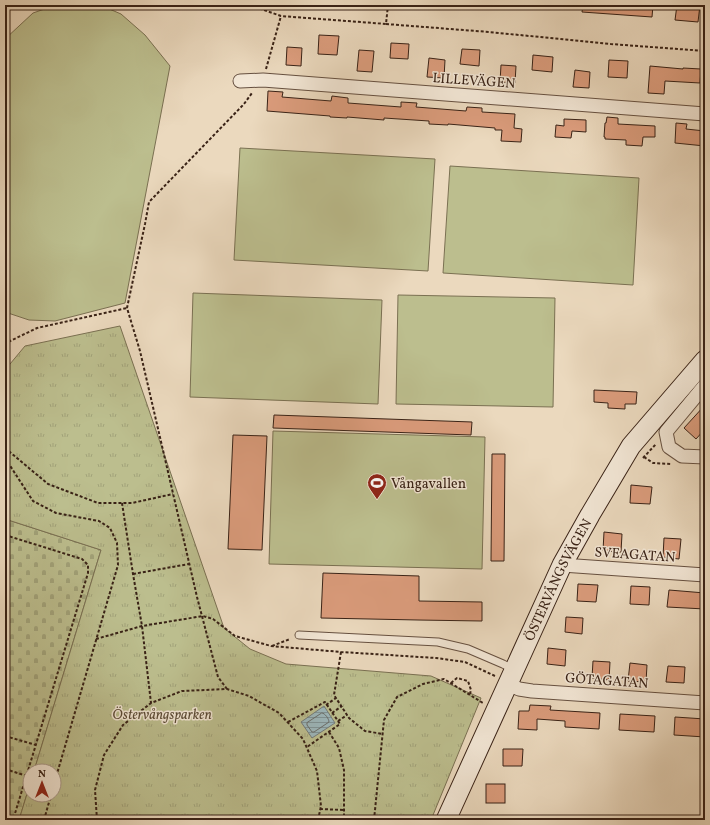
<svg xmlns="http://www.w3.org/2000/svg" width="710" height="825" viewBox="0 0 710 825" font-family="Vollkorn,serif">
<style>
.cemetery{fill:url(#cemetery-stones);stroke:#7a7052}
.park{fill:url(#park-tufts);stroke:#7a7052}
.pitch{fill:#bcbe8e;stroke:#7a7052}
.water{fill:url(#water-rules);stroke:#747b7a}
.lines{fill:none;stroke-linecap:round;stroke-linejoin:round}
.shore{stroke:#6a6c69;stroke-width:1}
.building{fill:#db9c7c;stroke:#392216}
.lane-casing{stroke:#665040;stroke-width:9}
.street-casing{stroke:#665040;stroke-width:15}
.secondary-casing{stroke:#392216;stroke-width:21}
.path{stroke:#392216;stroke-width:2;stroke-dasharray:3 2;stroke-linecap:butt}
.lane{stroke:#f2e6d5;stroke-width:7}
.street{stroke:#f2e6d5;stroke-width:13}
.secondary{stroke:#f2e6d5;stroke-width:19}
.labels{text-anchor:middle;stroke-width:3;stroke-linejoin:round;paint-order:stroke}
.street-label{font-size:14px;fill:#392216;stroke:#f2e6d5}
.poi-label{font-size:14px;fill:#392216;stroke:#f2e6d5;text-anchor:start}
.park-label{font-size:14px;font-style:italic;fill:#5a4934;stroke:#f2e6d5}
</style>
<defs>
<pattern id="cemetery-stones" width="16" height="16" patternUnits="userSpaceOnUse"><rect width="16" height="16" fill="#bcbe8e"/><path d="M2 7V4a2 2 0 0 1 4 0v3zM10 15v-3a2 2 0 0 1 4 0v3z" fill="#a2a37a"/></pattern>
<pattern id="park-tufts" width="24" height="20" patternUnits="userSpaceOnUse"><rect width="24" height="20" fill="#bcbe8e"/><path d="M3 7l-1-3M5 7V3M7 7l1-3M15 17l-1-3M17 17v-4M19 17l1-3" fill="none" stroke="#a2a37a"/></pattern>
<pattern id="water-rules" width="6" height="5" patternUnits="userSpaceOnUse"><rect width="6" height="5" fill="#9cb7bc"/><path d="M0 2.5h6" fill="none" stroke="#809498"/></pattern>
</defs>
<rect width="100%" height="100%" fill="#ebd9be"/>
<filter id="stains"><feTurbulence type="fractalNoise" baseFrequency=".005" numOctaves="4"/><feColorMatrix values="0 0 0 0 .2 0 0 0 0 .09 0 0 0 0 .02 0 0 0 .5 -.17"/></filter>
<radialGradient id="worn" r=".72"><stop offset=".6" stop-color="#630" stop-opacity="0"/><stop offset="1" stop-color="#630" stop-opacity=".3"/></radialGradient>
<!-- cemetery -->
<polygon class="cemetery" points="5,519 101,550 34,771 30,771 30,784 19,820 5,820"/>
<!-- park -->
<polygon class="park" points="120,326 224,628 250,649 286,664 431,676 481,698 431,820 19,820 30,784 30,795 54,795 54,771 34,771 101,550 5,519 5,370 25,346"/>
<!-- pitch -->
<g class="pitch">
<polygon points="56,5 100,5 121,14 145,35 170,66 125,303 55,321 29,320 5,312 5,39 33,13"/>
<polygon points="240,148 435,159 428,271 234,260"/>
<polygon points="450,166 639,178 633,285 443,273"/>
<polygon points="193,293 382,300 378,404 190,397"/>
<polygon points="398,295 555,298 553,407 396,404"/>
<polygon points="273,431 485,437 482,569 269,564"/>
</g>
<!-- water -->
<polygon class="water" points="324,706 335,723 312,738 301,722"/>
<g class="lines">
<!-- shore -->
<path class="shore" d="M322,713c3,0 7,6 7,9l-15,10h-2l-5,-7v-2z"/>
</g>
<!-- building -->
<g class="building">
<polygon points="583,5 653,5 652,17 582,12"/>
<polygon points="677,5 700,5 698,22 675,20"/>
<polygon points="319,35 339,36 337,55 318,54"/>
<polygon points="391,43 409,44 408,59 390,58"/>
<polygon points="287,47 302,48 301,66 286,65"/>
<polygon points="462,49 480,50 479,66 460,64"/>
<polygon points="359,50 374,51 372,72 357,71"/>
<polygon points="533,55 553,57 552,72 532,70"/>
<polygon points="429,58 445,60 444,78 427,77"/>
<polygon points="609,60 628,61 627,78 608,77"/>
<polygon points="501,65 516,66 515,83 500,82"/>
<polygon points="650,66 683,69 683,68 701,69 700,83 665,81 664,94 648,93"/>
<polygon points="575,70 590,72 589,88 573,87"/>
<polygon points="268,91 283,92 282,97 331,101 332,96 348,98 348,103 401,107 401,102 417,103 416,107 466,111 467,107 482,108 482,112 515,114 514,128 522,129 521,142 501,141 502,130 495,130 495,128 448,124 448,125 429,124 429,121 384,118 384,120 347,117 347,118 330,117 330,116 267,111"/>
<polygon points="607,117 618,118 618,124 655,126 655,137 643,137 642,146 626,145 626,140 605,139 605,137 604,137 605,123 606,123"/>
<polygon points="564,119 586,120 586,132 572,131 571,138 555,137 556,125 564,126"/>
<polygon points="676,123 687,124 686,129 705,131 705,146 675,143"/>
<polygon points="594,390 637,392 636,404 625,404 625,409 608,408 608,403 594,402"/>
<polygon points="705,405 705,429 696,439 684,428"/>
<polygon points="274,415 472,422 471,435 273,428"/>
<polygon points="233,435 267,436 262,550 228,549"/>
<polygon points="492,454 505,454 504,561 491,561"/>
<polygon points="631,485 652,487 650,504 630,503"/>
<polygon points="604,532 622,534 621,552 603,551"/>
<polygon points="664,538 681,539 679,559 663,557"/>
<polygon points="323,573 419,576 419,601 482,602 482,621 418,620 321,618"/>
<polygon points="578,584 598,585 596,602 577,601"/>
<polygon points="631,586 650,587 649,605 630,604"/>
<polygon points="669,590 705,593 705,609 667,607"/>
<polygon points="566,617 583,618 582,634 565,632"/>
<polygon points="548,648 566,650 565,666 547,664"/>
<polygon points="593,661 610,662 609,680 592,678"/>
<polygon points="630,663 647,665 646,682 628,681"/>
<polygon points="668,666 685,667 684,683 666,682"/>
<polygon points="530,705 551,706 550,710 600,713 599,729 565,727 565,721 537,719 537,730 518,729 519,711 529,711"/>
<polygon points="620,714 655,716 654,732 619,730"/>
<polygon points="675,717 705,719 705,737 674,735"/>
<polygon points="503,749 523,749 522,766 503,766"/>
<rect x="486" y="784" width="19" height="19"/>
</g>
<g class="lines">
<!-- lane casing -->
<g class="lane-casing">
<polyline id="lane" points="299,635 438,642 468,649 503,664 513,669"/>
</g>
<!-- street casing -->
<g class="street-casing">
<g id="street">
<polyline points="240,81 263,80 705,114"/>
<polyline points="705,385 666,432 669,447 682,456 705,457"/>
<polyline points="562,565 705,575"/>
<polyline points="508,684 519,689 532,691 705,703"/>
</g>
</g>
<!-- secondary casing -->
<g class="secondary-casing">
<g id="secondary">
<path id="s1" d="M446,820l116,-255 28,-50 41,-69 74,-86"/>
</g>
</g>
<!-- path -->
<g class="path">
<polyline points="250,5 281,16 386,24 388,5"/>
<polyline points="386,24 489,32 611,44 705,51"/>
<polyline points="266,69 281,16"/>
<polyline points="5,345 6,343 37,328 127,308"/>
<polyline points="5,448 48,484 98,503 132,503 173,494"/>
<polyline points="644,457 653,463 672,464"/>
<polyline points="5,458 33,501 56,513 99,521 110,528 117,543 118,565 54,784"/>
<polyline points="643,458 656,444"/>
<polyline points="122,503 133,574 142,626 151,703"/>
<polyline points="5,535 82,559 88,565 88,573 13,820"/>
<polyline points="133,574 189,564"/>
<polyline points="96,639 142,626 203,616 213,619 235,636 271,646 341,652 436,658 465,662 495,676"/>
<polyline points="272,646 290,639"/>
<polyline points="341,652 334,695 349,718 365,731 383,734"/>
<polyline points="451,683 457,678 468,681 471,690 470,694"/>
<polyline points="227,689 218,677 197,597 140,351 127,308 145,224 149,202 244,104 252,93"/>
<polyline points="326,705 336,698"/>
<polyline points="332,713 342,706"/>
<polyline points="338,721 347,715"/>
<polyline points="288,722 325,702 340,724 307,747"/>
<polyline points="329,732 339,748 344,770 344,820"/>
<polyline points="5,736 36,745"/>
<polyline points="5,769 27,776"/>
<polyline points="320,809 344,810"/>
<polyline points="44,820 51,795"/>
<polyline points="97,820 95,790 104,755 123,725 151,703 182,691 227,689 249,696 279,713 303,739 317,771 321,806 318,820"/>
<polyline points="374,820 384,720 397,697 423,684 444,679 483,703"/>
</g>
<!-- lane -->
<use href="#lane" class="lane"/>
<!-- street -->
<use href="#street" class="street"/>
<!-- secondary -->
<use href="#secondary" class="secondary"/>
</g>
<!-- icons -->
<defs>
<g id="stadium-pin" transform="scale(1)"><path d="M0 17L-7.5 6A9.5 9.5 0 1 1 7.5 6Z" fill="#8f2418" stroke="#f2e6d5"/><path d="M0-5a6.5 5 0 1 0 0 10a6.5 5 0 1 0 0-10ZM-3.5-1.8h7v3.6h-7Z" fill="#fff"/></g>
</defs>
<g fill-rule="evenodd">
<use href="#stadium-pin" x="377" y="483"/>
</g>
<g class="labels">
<!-- street labels -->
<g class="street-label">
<text transform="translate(474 80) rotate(4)" y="5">LILLEVÄGEN</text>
<text transform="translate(635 554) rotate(4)" y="5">SVEAGATAN</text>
<text dy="5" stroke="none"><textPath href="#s1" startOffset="265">ÖSTERVÅNGSVÄGEN</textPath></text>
<text transform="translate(607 680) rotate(4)" y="5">GÖTAGATAN</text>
</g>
<!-- poi labels -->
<g class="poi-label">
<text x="391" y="488">Vångavallen</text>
</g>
<!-- park labels -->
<g class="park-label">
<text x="162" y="719">Östervångsparken</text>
</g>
</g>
<!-- margin -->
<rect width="710" height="825" fill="none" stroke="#ebd9be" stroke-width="20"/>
<rect x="6" y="6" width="698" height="813" fill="none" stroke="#392216" stroke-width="2"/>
<rect x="10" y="10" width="690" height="805" fill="none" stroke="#392216"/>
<!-- north arrow -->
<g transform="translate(42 783)"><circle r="19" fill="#f2e6d5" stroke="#a89889"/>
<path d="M0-3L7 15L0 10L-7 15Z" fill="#8f2418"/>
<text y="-6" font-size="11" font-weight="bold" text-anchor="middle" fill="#392216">N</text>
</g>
<rect width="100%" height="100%" filter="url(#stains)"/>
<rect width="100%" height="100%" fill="url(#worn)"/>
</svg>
